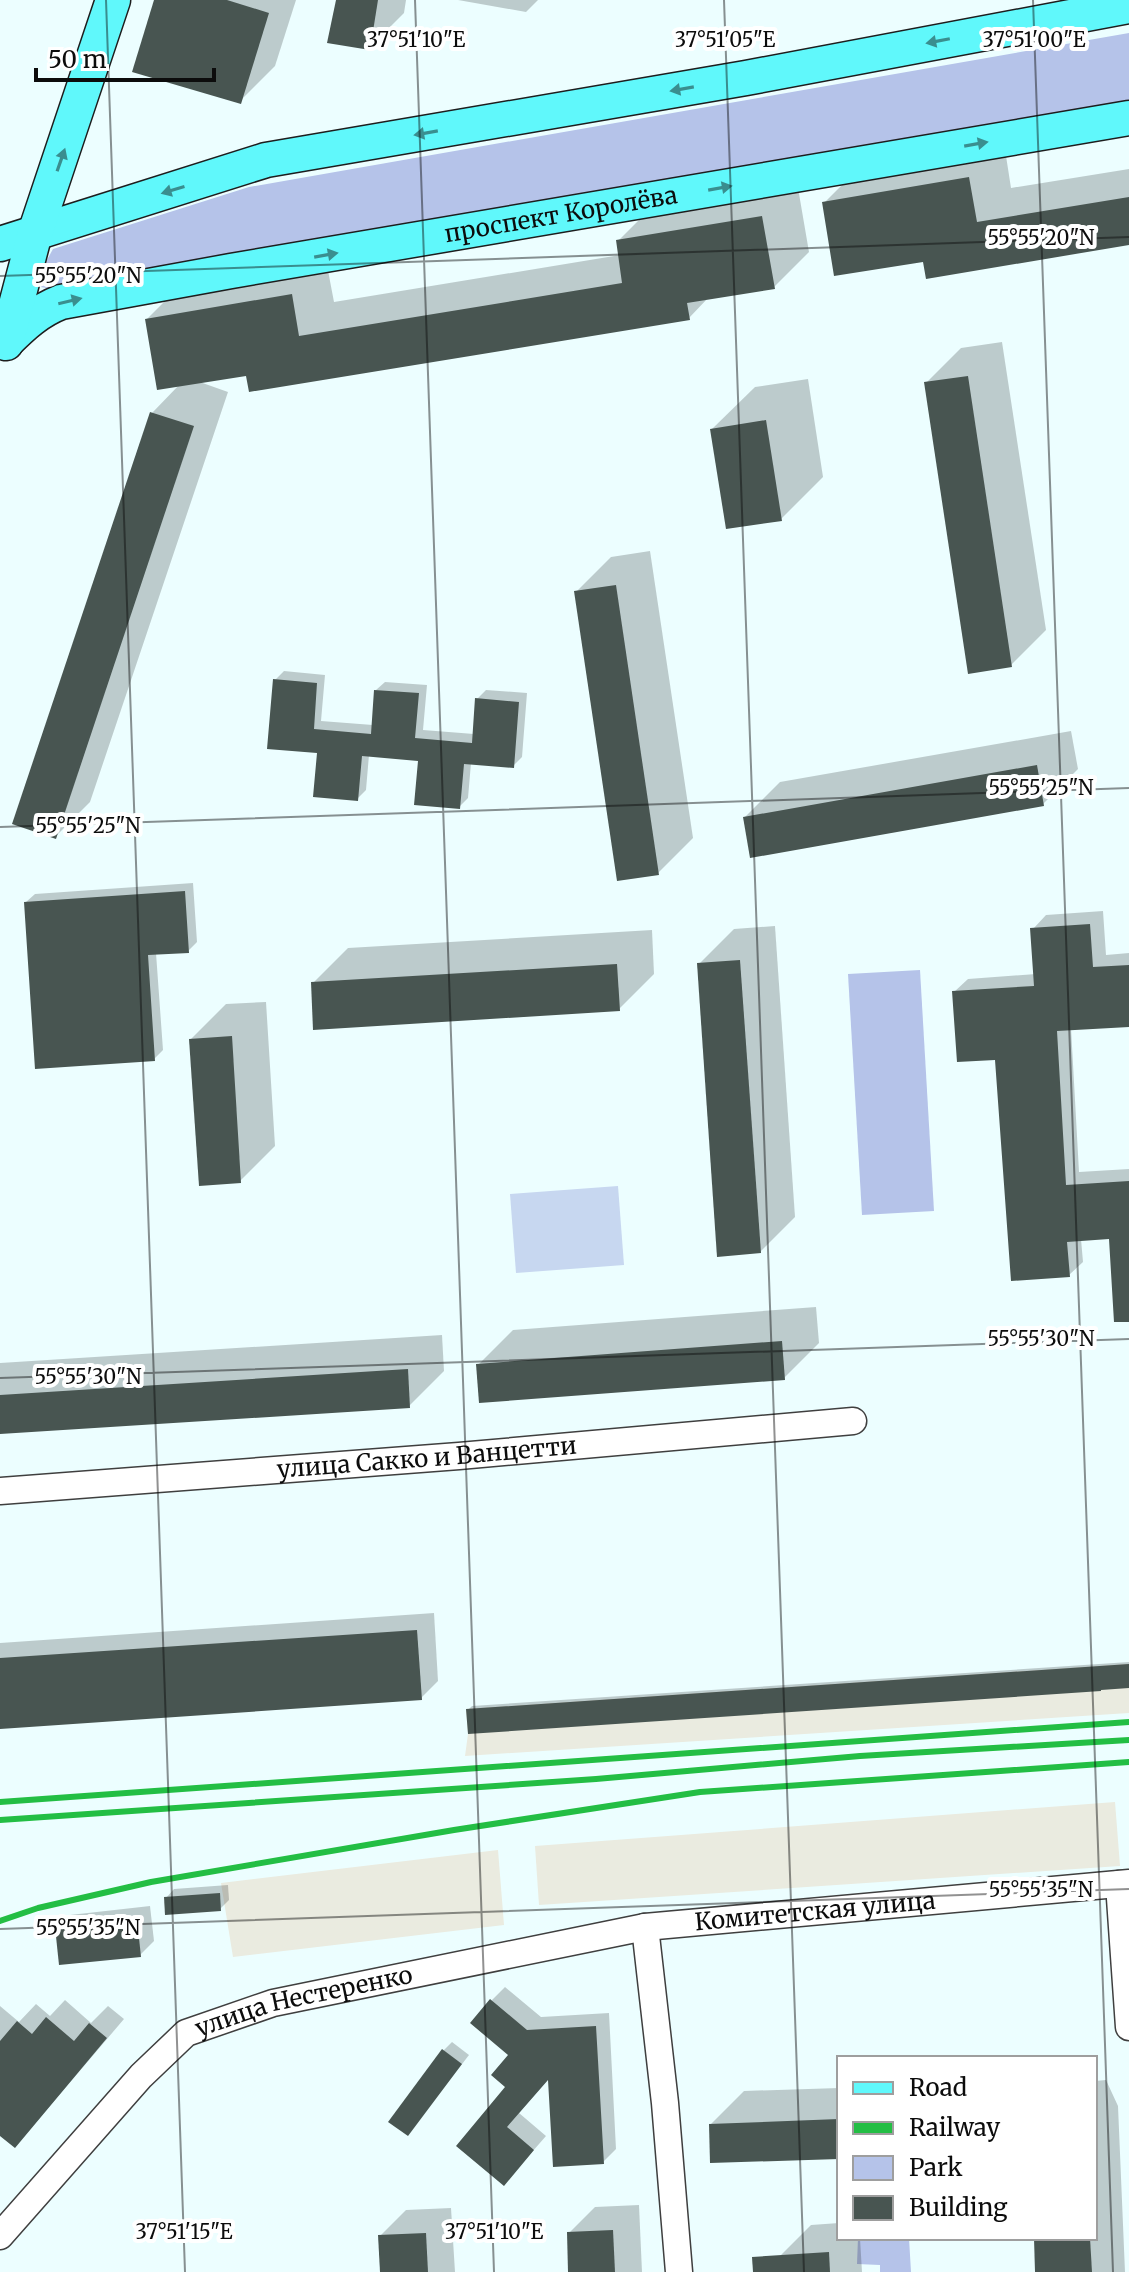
<svg xmlns="http://www.w3.org/2000/svg" width="1129" height="2272" viewBox="0 0 1129 2272" font-family="Merriweather,serif">
<style>
.industrial{fill:#eaebe0}
.green{fill:#b5c3e9}
.pitch{fill:#c7d7f0}
.shadow{fill:#0003}
.building{fill:#485551}
.lines{fill:none;stroke-linecap:round;stroke-linejoin:round}
.minor-casing{stroke:#3f3f3f;stroke-width:29}
.major-casing{stroke:#1d1d1d;stroke-width:37}
.minor{stroke:#fff;stroke-width:26}
.major{stroke:#60f8fb;stroke-width:34}
.rail{stroke:#23be44;stroke-width:6}
.oneway{fill:#3a8e8f}
.ticks{fill:none;stroke:#0c0c0c;stroke-width:2;stroke-opacity:0.45}
.labels{text-anchor:middle;stroke-width:8;stroke-linejoin:round;paint-order:stroke}
.street-label{font-size:24px;fill:#0c0c0c;stroke:#fff}
.ticks-label{font-size:20px;text-anchor:middle;fill:#0c0c0c;stroke:#fff;stroke-width:8;stroke-linejoin:round;paint-order:stroke}
</style>
<rect width="100%" height="100%" fill="#ecfeff"/>
<!-- industrial -->
<g class="industrial">
<polygon points="1129,1664 1129,1713 465,1756 468,1734 466,1709"/>
<polygon points="1115,1802 1120,1866 539,1905 535,1846"/>
<polygon points="498,1850 504,1925 233,1957 221,1883"/>
</g>
<!-- green -->
<g class="green">
<polygon points="1129,33 1129,109 61,291 41,287 43,267 53,249 249,187"/>
<polygon points="920,970 934,1211 862,1215 848,974"/>
<polygon points="858,2238 909,2238 911,2272 880,2272 880,2265 857,2264"/>
</g>
<!-- pitch -->
<polygon class="pitch" points="618,1186 624,1265 516,1273 510,1194"/>
<!-- shadow -->
<g class="shadow">
<polygon points="156,0 296,0 275,66 240,101"/>
<polygon points="338,0 406,0 404,13 369,48"/>
<polygon points="458,0 538,0 526,12"/>
<polygon points="1004,143 1011,188 1129,169 1129,243 925,260 824,203 859,168"/>
<polygon points="797,182 809,252 774,287 708,298 689,318 247,373 197,381 228,392 90,802 55,837 152,413 180,384 147,319 182,284 326,260 334,302 620,255 618,241 653,206"/>
<polygon points="1002,342 1046,630 1011,665 926,383 961,348"/>
<polygon points="808,379 823,477 781,519 712,429 755,387"/>
<polygon points="650,551 693,838 658,873 576,592 611,557"/>
<polygon points="284,671 325,675 321,721 373,725 376,690 385,682 427,685 423,730 474,734 477,699 486,690 527,693 522,757 513,766 471,763 468,798 459,807 420,759 369,755 366,790 357,799 319,752 275,680"/>
<polygon points="1071,731 1078,769 1043,804 745,817 780,782"/>
<polygon points="193,883 197,942 188,951 156,953 163,1050 154,1059 26,902 35,894"/>
<polygon points="1103,911 1106,955 1129,953 1129,1025 1071,1028 1079,1172 1129,1169 1129,1284 1110,1236 1081,1239 1083,1262 1069,1275 997,1058 954,992 968,979 1036,974 1033,929 1046,915"/>
<polygon points="775,926 795,1217 760,1252 699,964 734,929"/>
<polygon points="652,930 654,974 619,1009 313,983 348,948"/>
<polygon points="266,1002 275,1146 240,1181 191,1039 226,1004"/>
<polygon points="816,1307 819,1343 784,1378 478,1365 513,1330"/>
<polygon points="442,1335 444,1371 409,1406 0,1432 0,1363"/>
<polygon points="434,1613 438,1681 421,1698 0,1727 0,1643"/>
<polygon points="1129,1662 1129,1686 468,1710 472,1706"/>
<polygon points="228,1885 229,1900 220,1909 166,1898 174,1889"/>
<polygon points="150,1906 154,1941 140,1955 57,1928 70,1915"/>
<polygon points="505,1987 541,2017 609,2013 616,2149 603,2162 550,2077 519,2113 546,2136 504,2184 510,2055 492,2000"/>
<polygon points="65,2000 91,2023 108,2006 124,2019 32,2127 0,2133 0,2006 19,2022 36,2004 50,2016"/>
<polygon points="452,2042 469,2055 408,2134 444,2050"/>
<polygon points="1106,2080 1118,2106 1125,2272 1037,2272 1036,2238 1095,2238 1095,2081"/>
<polygon points="839,2088 839,2157 711,2124 744,2091"/>
<polygon points="639,2205 642,2272 571,2272 569,2233 595,2207"/>
<polygon points="451,2208 455,2272 382,2272 380,2236 406,2210"/>
<polygon points="839,2223 839,2238 860,2238 862,2272 781,2272 780,2256 811,2225"/>
</g>
<!-- building -->
<g class="building">
<polygon points="154,0 227,0 269,13 241,104 132,72"/>
<polygon points="336,0 378,0 370,50 327,43"/>
<polygon points="969,177 977,222 1129,197 1129,245 926,279 923,262 834,276 822,202"/>
<polygon points="762,216 775,289 687,303 690,320 249,392 246,376 157,390 145,319 292,294 299,336 622,283 616,240"/>
<polygon points="968,376 1012,667 968,674 924,382"/>
<polygon points="150,412 194,426 56,839 12,824"/>
<polygon points="766,420 782,521 726,529 710,429"/>
<polygon points="616,585 659,875 617,881 574,591"/>
<polygon points="273,679 317,683 314,729 371,734 374,690 419,693 415,738 472,743 475,698 519,702 514,768 464,764 460,809 414,805 418,761 362,756 358,801 313,797 317,753 267,749"/>
<polygon points="1037,765 1044,806 750,858 743,817"/>
<polygon points="185,891 189,953 148,955 155,1061 35,1069 24,902"/>
<polygon points="1090,924 1093,967 1129,965 1129,1027 1057,1031 1066,1185 1129,1181 1129,1322 1114,1322 1109,1239 1067,1242 1070,1277 1011,1281 995,1060 957,1062 952,991 1034,986 1030,928"/>
<polygon points="740,960 761,1253 717,1257 697,963"/>
<polygon points="617,964 620,1011 313,1030 311,982"/>
<polygon points="232,1036 241,1183 199,1186 189,1039"/>
<polygon points="782,1341 785,1380 479,1403 476,1364"/>
<polygon points="408,1369 410,1408 0,1434 0,1395"/>
<polygon points="417,1630 422,1700 0,1729 0,1658"/>
<polygon points="1129,1664 1129,1688 1101,1690 1101,1691 468,1734 466,1709"/>
<polygon points="220,1893 221,1911 165,1915 164,1897"/>
<polygon points="137,1919 141,1957 59,1965 55,1927"/>
<polygon points="490,1999 527,2030 596,2026 604,2164 553,2167 548,2080 507,2127 534,2150 504,2186 456,2146 505,2087 491,2075 508,2055 470,2023"/>
<polygon points="46,2017 74,2041 89,2023 107,2038 15,2148 0,2136 0,2041 17,2021 32,2034"/>
<polygon points="442,2049 462,2064 408,2136 388,2122"/>
<polygon points="839,2119 839,2159 710,2163 709,2124"/>
<polygon points="613,2230 615,2272 568,2272 567,2232"/>
<polygon points="426,2233 428,2272 380,2272 378,2235"/>
<polygon points="1034,2238 1090,2238 1092,2272 1035,2272"/>
<polygon points="829,2252 830,2272 753,2272 752,2257"/>
</g>
<g class="lines">
<!-- minor casing -->
<g class="minor-casing">
<g id="minor">
<path id="s1" d="M0,1491l459,-35 394,-35"/>
<polyline points="1119,1884 1129,2027"/>
<polyline points="645,1927 665,2103 679,2272"/>
<path id="s2" d="M0,2236l141,-160 45,-43 87,-30 372,-76 484,-44"/>
</g>
</g>
<!-- major casing -->
<g class="major-casing">
<g id="major">
<polyline points="0,244 266,160 746,78 1129,6"/>
<path id="s3" d="M6,342c17,-17 32,-31 55,-40l170,-31 898,-153"/>
<polyline points="6,343 35,233 113,0"/>
</g>
</g>
<!-- minor -->
<use href="#minor" class="minor"/>
<!-- major -->
<use href="#major" class="major"/>
<!-- rail -->
<g class="rail">
<polyline points="0,1802 1129,1722"/>
<polyline points="0,1820 596,1779 860,1756 1129,1740"/>
<polyline points="0,1921 38,1908 151,1882 454,1830 700,1792 1129,1762"/>
</g>
</g>
<!-- one-way arrows -->
<defs><path id="oneway-solid" d="M-6-.8H1V-3.2L6.5 0L1 3.2V.8H-6Z" transform="scale(2)"/></defs>
<g class="oneway">
<use href="#oneway-solid" transform="translate(938 41) rotate(169)"/>
<use href="#oneway-solid" transform="translate(682 89) rotate(170)"/>
<use href="#oneway-solid" transform="translate(426 133) rotate(170)"/>
<use href="#oneway-solid" transform="translate(976 144) rotate(-10)"/>
<use href="#oneway-solid" transform="translate(61 160) rotate(-71)"/>
<use href="#oneway-solid" transform="translate(720 188) rotate(-10)"/>
<use href="#oneway-solid" transform="translate(173 190) rotate(163)"/>
<use href="#oneway-solid" transform="translate(326 255) rotate(-10)"/>
<use href="#oneway-solid" transform="translate(70 301) rotate(-13)"/>
</g>
<!-- ticks -->
<path class="ticks" d="M106,0l79,2272M415,0l79,2272M724,0l80,2272M1033,0l80,2272M0,276l1129,-39M0,827l1129,-39M0,1378l1129,-39M0,1929l1129,-40"/>
<g class="labels">
<!-- street labels -->
<g class="street-label">
<text dy="8" stroke="none"><textPath href="#s3" startOffset="576">проспект Королёва</textPath></text>
<text dy="8" stroke="none"><textPath href="#s1" startOffset="428">улица Сакко и Ванцетти</textPath></text>
<text dy="8" stroke="none"><textPath href="#s2" startOffset="918">Комитетская улица</textPath></text>
<text dy="8" stroke="none"><textPath href="#s2" startOffset="398">улица Нестеренко</textPath></text>
</g>
</g>
<g class="ticks-label">
<text x="416" y="47">37°51'10"E</text>
<text x="725" y="47">37°51'05"E</text>
<text x="1034" y="47">37°51'00"E</text>
<text x="1041" y="245">55°55'20"N</text>
<text x="88" y="283">55°55'20"N</text>
<text x="1041" y="795">55°55'25"N</text>
<text x="88" y="833">55°55'25"N</text>
<text x="1041" y="1346">55°55'30"N</text>
<text x="88" y="1384">55°55'30"N</text>
<text x="1041" y="1897">55°55'35"N</text>
<text x="88" y="1935">55°55'35"N</text>
<text x="184" y="2239">37°51'15"E</text>
<text x="494" y="2239">37°51'10"E</text>
</g>
<!-- legend -->
<rect x="837" y="2056" width="260" height="184" fill="#ffffff" stroke="#9e9e9e" stroke-width="2"/>
<rect x="853" y="2082" width="40" height="12" fill="#60f8fb" stroke="#9e9e9e" stroke-width="2"/>
<text x="909" y="2096" font-size="24" fill="#0c0c0c">Road</text>
<rect x="853" y="2122" width="40" height="12" fill="#23be44" stroke="#9e9e9e" stroke-width="2"/>
<text x="909" y="2136" font-size="24" fill="#0c0c0c">Railway</text>
<rect x="853" y="2156" width="40" height="24" fill="#b5c3e9" stroke="#9e9e9e" stroke-width="2"/>
<text x="909" y="2176" font-size="24" fill="#0c0c0c">Park</text>
<rect x="853" y="2196" width="40" height="24" fill="#485551" stroke="#9e9e9e" stroke-width="2"/>
<text x="909" y="2216" font-size="24" fill="#0c0c0c">Building</text>
<!-- scale -->
<path d="M36 68v12h178v-12" fill="none" stroke="#0c0c0c" stroke-width="4"/>
<text x="48" y="68" font-size="24" fill="#0c0c0c" stroke="#ffffff" stroke-width="6" paint-order="stroke">50 m</text>
</svg>
